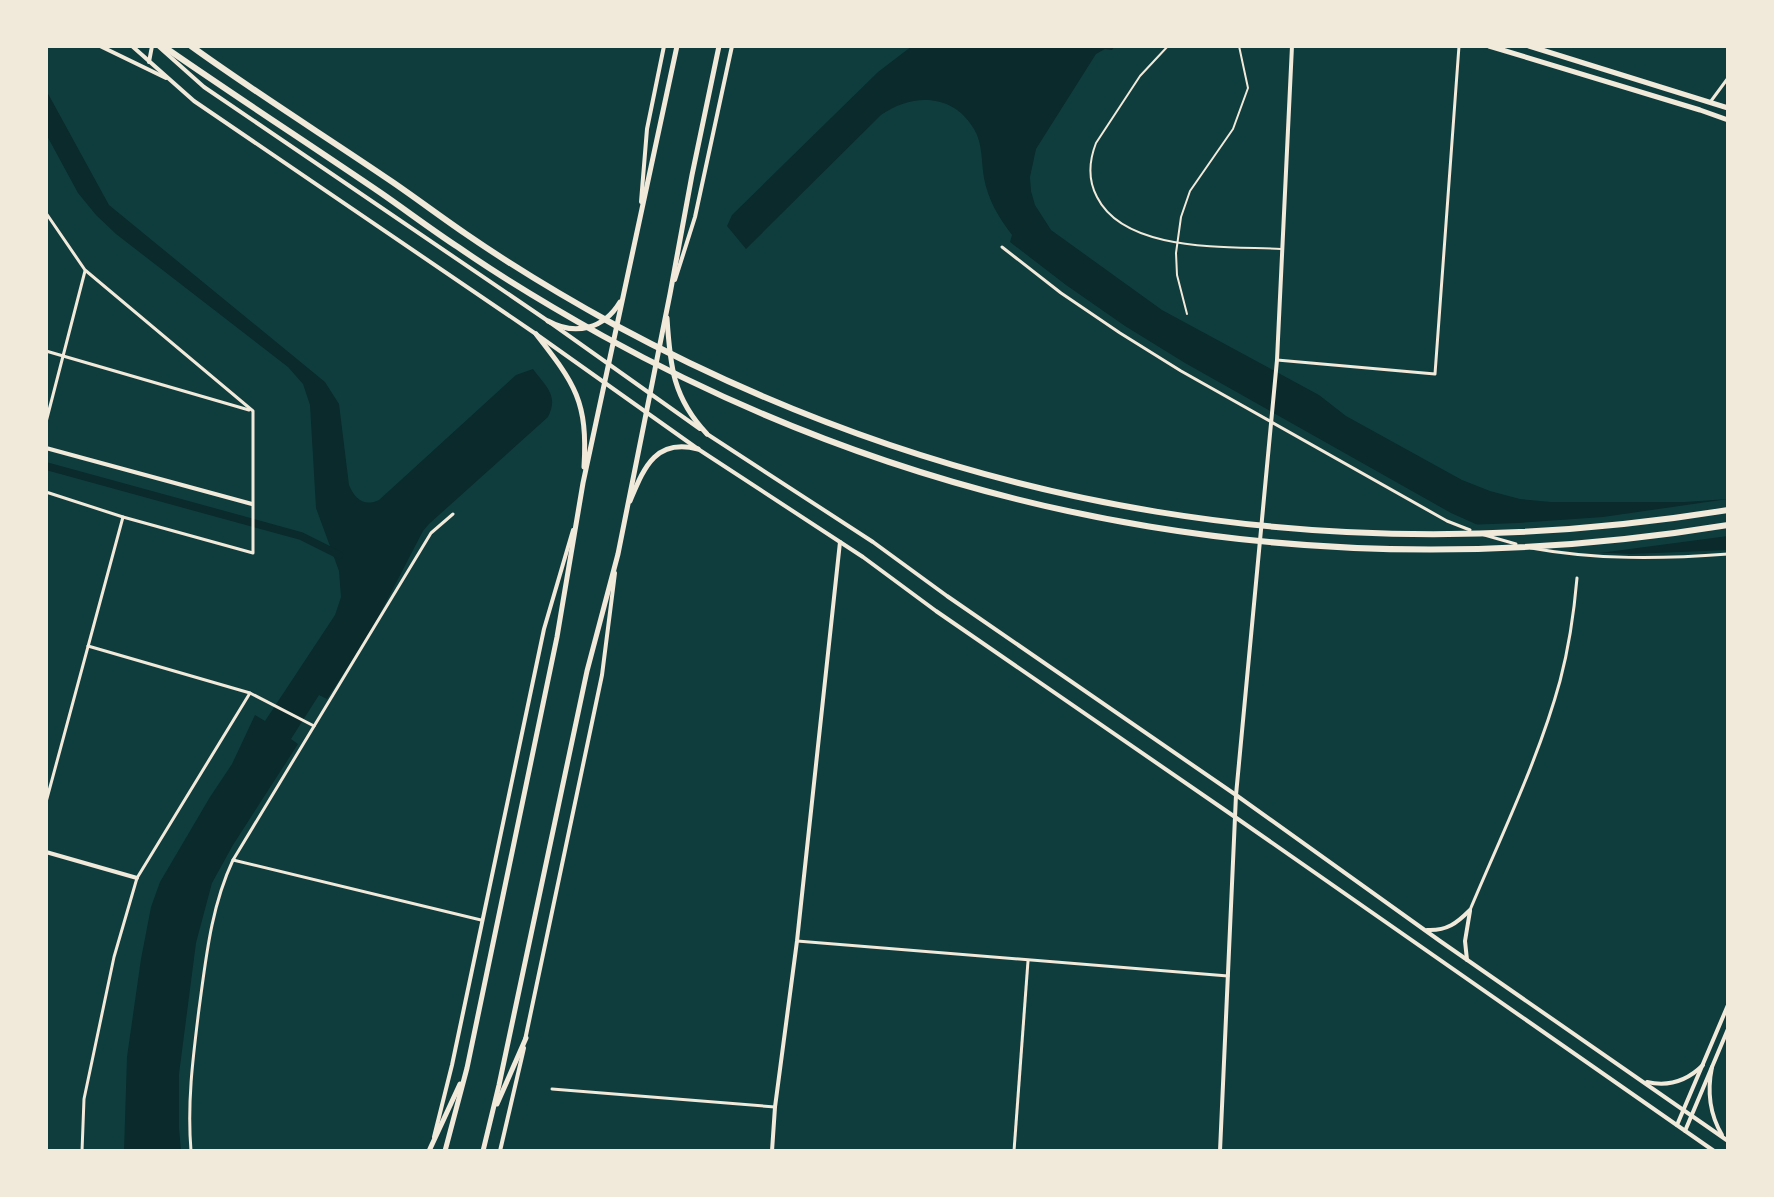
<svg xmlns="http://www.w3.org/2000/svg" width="1774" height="1197" viewBox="0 0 1774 1197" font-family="'PT Sans',sans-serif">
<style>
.water{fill:#0a2a2b}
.pier{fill:#0f3d3e}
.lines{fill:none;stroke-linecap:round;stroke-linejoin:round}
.canal{stroke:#0a2a2b;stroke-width:8}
.pedestrian{stroke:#f1e9da;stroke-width:2}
.minor{stroke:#f1e9da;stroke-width:3}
.tertiary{stroke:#f1e9da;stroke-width:4}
.secondary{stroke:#f1e9da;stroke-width:4}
.primary{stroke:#f1e9da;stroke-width:5}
.motorway{stroke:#f1e9da;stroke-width:6}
</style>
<rect width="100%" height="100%" fill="#0f3d3e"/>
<!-- water -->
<g class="water">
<path d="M912,46h203l-3,4 -7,-1 -9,5 -60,95 -6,28 1,14 4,14 16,25 111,80 157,85 27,21 116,64 28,11 30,8 31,3h133l44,-3v51l-97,4 -42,-2 -100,-22 -38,-17 -266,-150 -60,-37 -59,-41 -56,-43 2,-7c-13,-17 -24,-35 -28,-57 -3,-16 -1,-34 -10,-49 -21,-36 -62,-36 -93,-14l-135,134 -19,-23 5,-11 146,-143z"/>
<path d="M46,90l63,115 216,177 14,22 10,81c6,14 15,22 30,15l137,-125 17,-6c13,18 26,26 15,48l-119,107 -6,7 -53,102 -43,66 -8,-4 -28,44 7,5 -65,101 -21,38 -16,60 -17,131v54l2,23h-57l3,-94 14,-98 10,-52 9,-25 50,-85 22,-33 23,-49 10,6 70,-106 6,-18 -2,-26 -23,-63 -6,-103 -7,-21 -15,-17 -172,-133 -20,-19 -18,-22 -32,-59z"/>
</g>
<!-- pier -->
<polygon class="pier" points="1728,499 1728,536 1607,552 1576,555 1527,546 1466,525 1518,523 1603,517"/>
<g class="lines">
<!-- canal -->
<polyline class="canal" points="46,466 301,536 339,555"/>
<!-- pedestrian -->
<g class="pedestrian">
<path d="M1168,46l-28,30 -44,67c-7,18 -8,37 1,54 28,56 131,49 184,52"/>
<polyline points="1187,314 1177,275 1176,253 1181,217 1190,191 1233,129 1248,88 1239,46"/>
</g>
<!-- minor -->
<g class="minor">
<polyline points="1711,101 1728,78"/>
<polyline points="46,213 85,270 253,411 253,553 123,517 46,492"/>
<polyline points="1002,247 1061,293 1120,333 1181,371 1447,521 1470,530"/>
<polyline points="46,351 249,410"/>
<polyline points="1277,360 1435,374 1459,46"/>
<polyline points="46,422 85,271"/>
<polyline points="1481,534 1516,544"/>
<path d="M1531,548c65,12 131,11 197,6"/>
<polyline points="88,646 250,693 314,726"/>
<polyline points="46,802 123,517"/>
<polyline points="233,860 481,920"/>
<path d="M1470,910c31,-74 69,-152 90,-229 9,-34 14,-68 17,-103"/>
<polyline points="797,941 1228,976"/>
<polyline points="552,1089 775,1107"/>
<polyline points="82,1151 84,1099 114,957 137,878 250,693"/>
<path d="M191,1151c-4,-48 2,-94 8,-142 7,-51 12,-102 34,-149l198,-327 22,-19"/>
<polyline points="1014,1151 1028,961"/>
</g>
<!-- tertiary -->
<g class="tertiary">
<polyline points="100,46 166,78"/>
<polyline points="149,62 152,46"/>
<polyline points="46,448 252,504"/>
<polyline points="46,852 137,878"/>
<polyline points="1677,1125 1728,1005"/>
<polyline points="1685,1131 1728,1029"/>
<polyline points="772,1151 775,1107 797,941 840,542"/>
<polyline points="1220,1151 1236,795 1277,360 1292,46"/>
</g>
<!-- secondary -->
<g class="secondary">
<polyline points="132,46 194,101 536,334 698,449 863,557 936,611 1235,817 1714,1151"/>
<polyline points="158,46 204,87 548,321 700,429"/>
<polyline points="641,202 647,129 664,46"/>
<polyline points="675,280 695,217 732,46"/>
<polyline points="707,434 873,542 947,596 1236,795 1440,941 1728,1141"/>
<path d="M1427,930c20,1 30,-7 43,-20"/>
<polyline points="1467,960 1465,941 1470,911"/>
<polyline points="525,1040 602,675 615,573"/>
<path d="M1712,1067c-5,24 -3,46 10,68"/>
<path d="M1647,1082c22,5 40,-1 56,-17"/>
<polyline points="434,1137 452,1065 544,629 573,530"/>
<polyline points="500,1151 524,1048"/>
</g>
<!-- primary -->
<g class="primary">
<polyline points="1489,46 1700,110 1728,120"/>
<polyline points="1529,46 1728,108"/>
<path d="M667,318c3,48 6,80 40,116"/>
<path d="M548,321c27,15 56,8 72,-19"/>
<path d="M536,334c39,50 52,67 48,133"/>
<path d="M630,501c14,-33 25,-63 68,-52"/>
<polyline points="497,1104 526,1038"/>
<polyline points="429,1151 460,1084"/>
<polyline points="445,1151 467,1068 557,637 583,483 677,46"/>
<polyline points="483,1151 499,1085 587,671 618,554 670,294 692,175 719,46"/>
</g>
<!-- motorway -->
<g class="motorway">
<path d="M163,46c72,50 146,98 218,147 26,18 51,37 77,54 46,32 95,61 145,89 348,192 733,253 1125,189"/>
<path d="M191,46c65,47 134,90 200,135 25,17 50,36 75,53 48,33 98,63 149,91 349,188 723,248 1113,185"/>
</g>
</g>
<!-- border -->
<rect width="1774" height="1197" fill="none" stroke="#f1e9da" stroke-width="96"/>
</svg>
